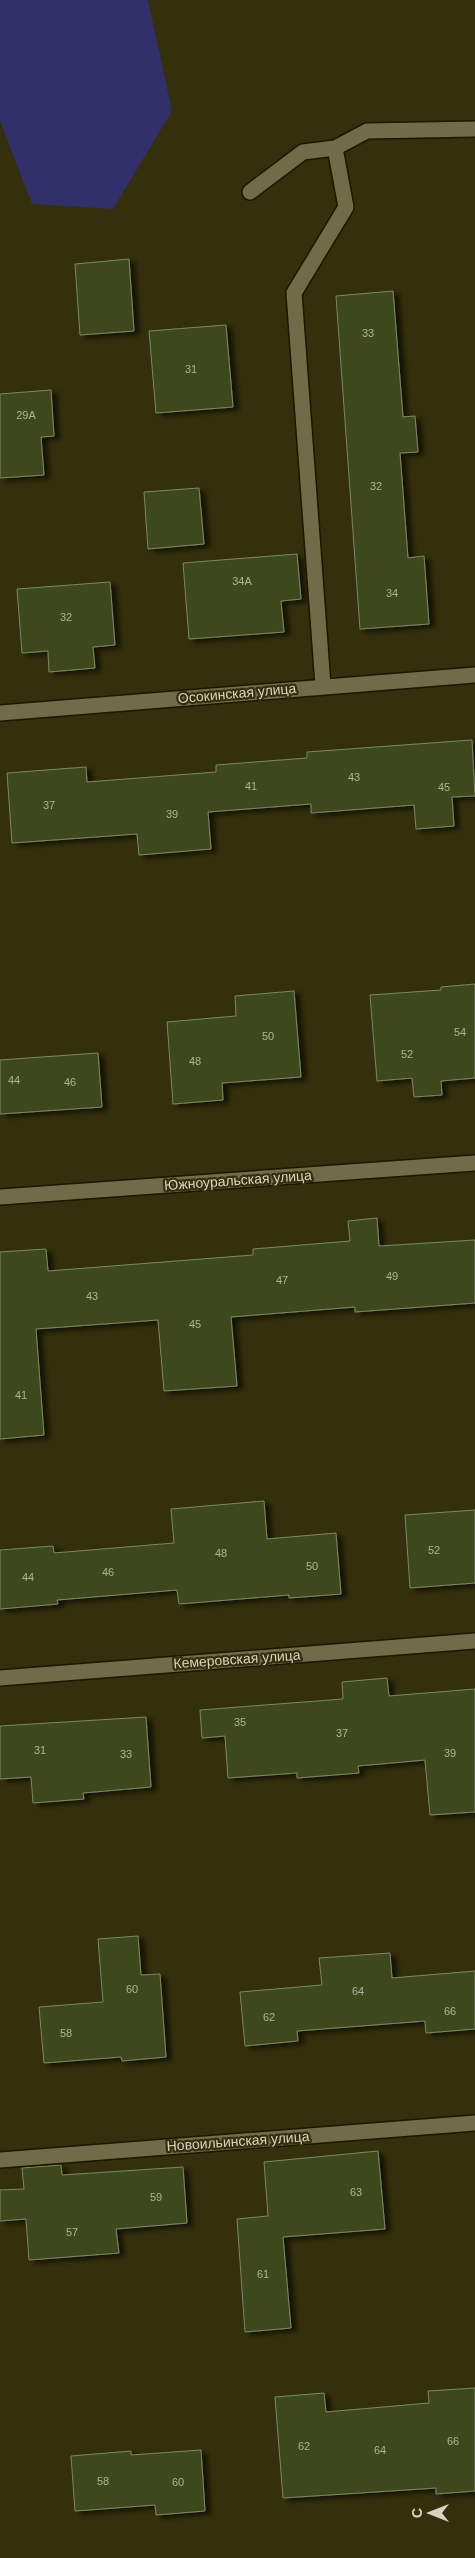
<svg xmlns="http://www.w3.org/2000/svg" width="475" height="2558" viewBox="0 0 475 2558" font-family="Helvetica,sans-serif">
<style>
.green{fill:#31306a}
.building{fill:#3e481f;stroke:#7d8764;filter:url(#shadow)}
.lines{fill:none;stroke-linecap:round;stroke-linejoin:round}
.lane-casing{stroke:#1b1700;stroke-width:18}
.street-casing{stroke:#1b1700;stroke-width:18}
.lane{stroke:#706b48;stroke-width:15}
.street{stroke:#706b48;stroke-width:15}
.labels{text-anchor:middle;stroke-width:4.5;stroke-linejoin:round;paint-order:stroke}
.number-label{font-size:11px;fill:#b1b299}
.street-label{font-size:14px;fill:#d7d5c2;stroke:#342f0c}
</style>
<defs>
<filter id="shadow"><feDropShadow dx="5.5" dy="3" stdDeviation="2.5" flood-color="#0009"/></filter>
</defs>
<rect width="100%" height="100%" fill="#342f0c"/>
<!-- green -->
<polygon class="green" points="0,0 148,0 172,111 113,209 32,204 0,121"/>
<!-- building -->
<g class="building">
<polygon points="129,259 134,331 80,335 75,264"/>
<polygon points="393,291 403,417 415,416 418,452 400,453 408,558 424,556 429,624 360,629 336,296"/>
<polygon points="226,325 233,407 156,413 149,331"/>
<polygon points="51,390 54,436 41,437 44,475 0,478 0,394"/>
<polygon points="199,488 204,544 148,549 144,492"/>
<polygon points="297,554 301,599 281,601 284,632 189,639 183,563"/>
<polygon points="110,582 115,645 93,647 95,668 49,672 48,651 22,653 17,589"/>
<polygon points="472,740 475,796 452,797 454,826 416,829 414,805 311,813 311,804 208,812 211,849 139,855 137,834 12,843 7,773 86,767 87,782 216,772 216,765 307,758 307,752"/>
<polygon points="475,984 475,1078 441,1081 442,1095 414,1097 412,1078 377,1081 370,995 441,990 441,987"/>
<polygon points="294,991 301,1077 222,1083 223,1100 173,1104 167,1022 236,1016 235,996"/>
<polygon points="98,1053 102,1107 0,1114 0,1060"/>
<polygon points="377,1218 379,1246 475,1240 475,1303 355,1312 355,1307 231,1317 237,1386 164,1391 158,1320 36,1329 44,1435 0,1439 0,1252 46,1249 48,1271 253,1255 253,1249 350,1241 348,1221"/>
<polygon points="264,1501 267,1539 336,1533 341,1594 289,1598 289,1595 179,1604 177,1590 57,1600 58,1604 0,1609 0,1550 53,1546 54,1553 174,1543 171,1509"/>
<polygon points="475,1510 475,1583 410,1588 405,1515"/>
<polygon points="387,1678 389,1696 475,1689 475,1812 430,1815 425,1760 358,1766 359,1773 297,1778 297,1773 228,1778 225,1736 202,1738 200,1710 343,1699 342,1682"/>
<polygon points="146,1717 151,1787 83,1793 84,1799 33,1803 31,1777 0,1779 0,1726"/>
<polygon points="138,1936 141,1975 160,1974 166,2057 122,2061 121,2057 44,2063 39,2007 103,2002 98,1939"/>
<polygon points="390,1953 392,1978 475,1971 475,2029 426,2033 425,2021 297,2031 298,2041 245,2046 240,1992 322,1985 319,1958"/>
<polygon points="378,2151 385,2229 283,2237 291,2328 245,2332 237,2219 268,2216 264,2162"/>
<polygon points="61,2165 62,2175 183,2167 187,2223 116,2229 119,2253 29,2260 26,2219 0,2221 0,2190 24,2189 22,2168"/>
<polygon points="475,2388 475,2491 436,2494 436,2488 283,2498 275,2397 324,2393 326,2412 429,2403 428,2391"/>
<polygon points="201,2450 205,2511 156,2515 155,2505 75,2511 71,2456 131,2451 131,2455"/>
</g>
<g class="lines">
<!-- lane casing -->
<g class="lane-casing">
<polyline id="lane" points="323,685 294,293 346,207 335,148"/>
</g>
<!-- street casing -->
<g class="street-casing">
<g id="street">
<polyline points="250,192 303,152 335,148 367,131 475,129"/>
<polyline points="0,713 475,675"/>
<polyline points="0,1197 475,1163"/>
<polyline points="0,1678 475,1641"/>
<polyline points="0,2160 475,2123"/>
</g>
</g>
<!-- lane -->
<use href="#lane" class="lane"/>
<!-- street -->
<use href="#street" class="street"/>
</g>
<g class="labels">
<!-- number labels -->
<g class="number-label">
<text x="368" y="337">33</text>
<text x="191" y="373">31</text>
<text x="26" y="419">29А</text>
<text x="376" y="490">32</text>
<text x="242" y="585">34А</text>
<text x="392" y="597">34</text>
<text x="66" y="621">32</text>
<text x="354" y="781">43</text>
<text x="251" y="790">41</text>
<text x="444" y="791">45</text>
<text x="49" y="809">37</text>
<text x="172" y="818">39</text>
<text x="460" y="1036">54</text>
<text x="268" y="1040">50</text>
<text x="407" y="1058">52</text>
<text x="195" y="1065">48</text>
<text x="14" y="1084">44</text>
<text x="70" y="1086">46</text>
<text x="392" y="1280">49</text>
<text x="282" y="1284">47</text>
<text x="92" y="1300">43</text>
<text x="195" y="1328">45</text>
<text x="21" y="1399">41</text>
<text x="434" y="1554">52</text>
<text x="221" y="1557">48</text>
<text x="312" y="1570">50</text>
<text x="108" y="1576">46</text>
<text x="28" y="1581">44</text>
<text x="240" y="1726">35</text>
<text x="342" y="1737">37</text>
<text x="40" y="1754">31</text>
<text x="450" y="1757">39</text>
<text x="126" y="1758">33</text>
<text x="132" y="1993">60</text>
<text x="358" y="1995">64</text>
<text x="450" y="2015">66</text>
<text x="269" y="2021">62</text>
<text x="66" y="2037">58</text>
<text x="356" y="2196">63</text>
<text x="156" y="2201">59</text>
<text x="72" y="2236">57</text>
<text x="263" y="2278">61</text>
<text x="453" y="2445">66</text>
<text x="304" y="2450">62</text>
<text x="380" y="2454">64</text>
<text x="103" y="2485">58</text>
<text x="178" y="2486">60</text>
</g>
<!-- street labels -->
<g class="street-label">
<text transform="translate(237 693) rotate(-5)" y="5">Осокинская улица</text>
<text transform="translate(238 1180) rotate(-4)" y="5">Южноуральская улица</text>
<text transform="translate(237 1659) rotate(-4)" y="5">Кемеровская улица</text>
<text transform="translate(238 2141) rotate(-4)" y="5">Новоильинская улица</text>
</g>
</g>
<!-- north arrow -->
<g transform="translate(430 2513) rotate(270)" stroke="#342f0c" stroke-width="4" paint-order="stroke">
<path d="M0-4L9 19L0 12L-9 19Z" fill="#d7d5c2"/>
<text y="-8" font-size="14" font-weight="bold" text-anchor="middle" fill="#d7d5c2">С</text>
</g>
</svg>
